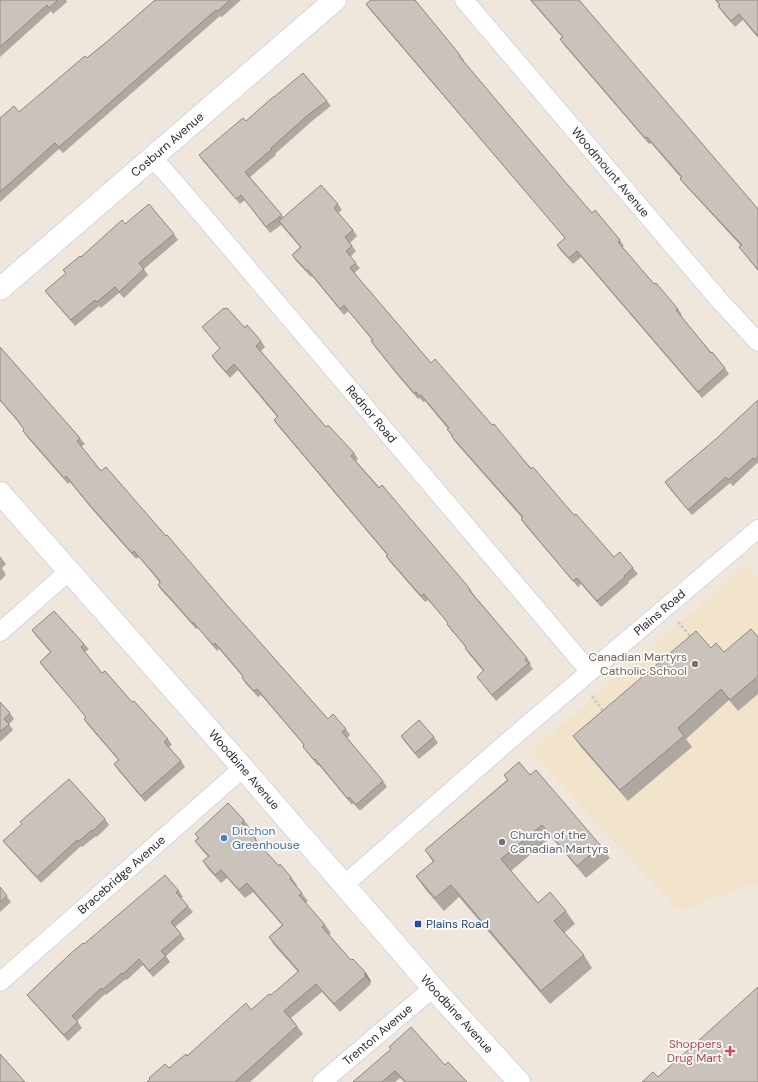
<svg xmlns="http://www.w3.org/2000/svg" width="758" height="1082" viewBox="0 0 758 1082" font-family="'DM Sans',sans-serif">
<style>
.education{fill:#f2e4ca}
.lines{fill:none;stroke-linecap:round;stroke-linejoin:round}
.minor-casing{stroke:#d1d5e6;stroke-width:20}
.tertiary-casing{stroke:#d1d5e6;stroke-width:24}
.secondary-casing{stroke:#d1d5e6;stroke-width:24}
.path{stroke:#c8c8c8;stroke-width:2.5;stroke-dasharray:3 2;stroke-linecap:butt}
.minor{stroke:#fff;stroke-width:18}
.tertiary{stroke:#fff;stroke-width:22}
.secondary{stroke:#fff;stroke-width:22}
.wall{fill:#aea8a1}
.shaded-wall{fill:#8d8883}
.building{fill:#cac3bb;stroke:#8d8883}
.education-dot{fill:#8d6e63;stroke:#fff;stroke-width:1.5}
.shop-dot{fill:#3f7fe0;stroke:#fff;stroke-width:1.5}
.worship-dot{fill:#6b7280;stroke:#fff;stroke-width:1.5}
.transit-dot{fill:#1a4fb4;stroke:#fff;stroke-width:1.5}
.health-dot{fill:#e0444e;stroke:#fff;stroke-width:1.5}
.labels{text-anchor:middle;stroke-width:3.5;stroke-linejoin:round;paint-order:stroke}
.street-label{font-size:12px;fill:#2b2b2b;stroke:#fff}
.education-label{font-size:12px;fill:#785e54;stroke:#fff;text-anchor:end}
.shop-label{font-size:12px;fill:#366cbe;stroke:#fff;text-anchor:start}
.worship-label{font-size:12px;fill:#5b616d;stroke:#fff;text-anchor:start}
.transit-label{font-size:12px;fill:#164399;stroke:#fff;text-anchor:start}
.health-label{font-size:12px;fill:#be3a42;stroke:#fff;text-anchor:end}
</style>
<rect width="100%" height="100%" fill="#efe6dc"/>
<!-- education -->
<polygon class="education" points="747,565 758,577 758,887 754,883 678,911 531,752"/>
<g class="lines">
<!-- minor casing -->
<g class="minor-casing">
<g id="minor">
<path id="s1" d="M464,0l256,301 38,41"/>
<path id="s2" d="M152,157l25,28 413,487"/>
<polyline points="0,632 68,572"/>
<path id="s3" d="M344,885l169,-148 245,-208"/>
<path id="s4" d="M0,982l243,-214"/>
<path id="s5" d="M322,1082l111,-94"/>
</g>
</g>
<!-- tertiary casing -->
<g class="tertiary-casing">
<g id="tertiary">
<path id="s6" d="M0,289l335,-289"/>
</g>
</g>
<!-- secondary casing -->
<g class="secondary-casing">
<g id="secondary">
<path id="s7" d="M0,493l243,275 190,220 86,94"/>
</g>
</g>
<!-- path -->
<g class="path">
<polyline points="678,622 692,638"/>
<polyline points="592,696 604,713"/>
</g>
<!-- minor -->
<use href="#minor" class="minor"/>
<!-- tertiary -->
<use href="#tertiary" class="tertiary"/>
<!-- secondary -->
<use href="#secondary" class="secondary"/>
</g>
<!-- wall -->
<g class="wall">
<polygon points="0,0 66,0 67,2 53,14 51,11 0,57"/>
<polygon points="155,0 241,0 222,17 220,16 63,153 59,149 0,202 0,118 19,112 109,40"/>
<polygon points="530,0 579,0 758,209 758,271 739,247 741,246 684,184 680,179 681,178 651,143 649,144 564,45 560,39 562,37"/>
<polygon points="715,0 758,0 758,38 743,20 735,27 722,12 718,6 719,5"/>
<polygon points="366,4 460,55 464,60 463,61 567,184 592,213 620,240 624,246 622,247 654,284 678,309 682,315 680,316 725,368 729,374 702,398 581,257 573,264 561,251 557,245 565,238 370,10"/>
<polygon points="274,97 327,101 331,106 312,121 275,154 276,155 250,177 283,217 338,204 342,210 338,213 353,230 357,236 350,243 356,251 350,257 360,268 354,273 431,363 492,425 574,515 614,557 633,568 638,574 628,582 629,583 601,607 581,584 578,587 525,525 521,519 522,518 456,443 447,429 448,429 425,401 423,402 420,398 418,399 399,377 375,347 371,341 372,340 351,314 348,311 344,315 312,276 311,277 296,261 292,255 300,247 281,225 270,233 245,200 240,204 203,161 199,155 246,121"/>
<polygon points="125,224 174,234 178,240 144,269 148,275 124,298 119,293 101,308 99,306 75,326 50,297 45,291 66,274 63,270"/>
<polygon points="202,327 245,328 261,341 265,347 261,351 326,427 354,453 358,459 356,461 470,589 474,595 527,658 531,664 530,665 533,669 496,701 477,677 483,671 469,654 465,648 466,647 451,630 447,624 448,623 428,600 425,602 390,562 386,556 387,555 278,426 274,420 277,417 238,370 230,378 216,362 212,356 220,349"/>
<polygon points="0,347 80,438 85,444 81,447 101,471 226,604 328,719 346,729 350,735 347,738 383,781 387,787 361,810 359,810 353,803 352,805 319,765 318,766 307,752 303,747 304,745 261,695 258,697 246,684 242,678 243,677 219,649 217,651 198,628 196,629 175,605 162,591 158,585 160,583 139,557 136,559 91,508 70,482 68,484 27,437 23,431 24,430 19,423 0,401"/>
<polygon points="758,400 758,464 757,463 733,486 730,483 692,515 669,488 665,482 717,438"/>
<polygon points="0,556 6,564 2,568 6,575 0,581"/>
<polygon points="32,630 84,644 89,649 85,652 102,673 168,739 172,745 169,747 181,761 185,767 145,802 118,770 114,764 118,760 88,725 84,719 86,717 44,668 40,662 50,652 36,636"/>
<polygon points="758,637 758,694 738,711 729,700 686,739 692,747 628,801 581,747 573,736 711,648 724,652"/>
<polygon points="0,702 10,713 14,719 9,724 13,730 0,742"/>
<polygon points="401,736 434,737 438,743 419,759 405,742"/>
<polygon points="504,775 530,775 601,846 610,858 586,878 551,837 511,871 538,903 566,911 575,924 564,933 584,955 592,968 550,1004 459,897 444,911 425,889 416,876 433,862 425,850 507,780"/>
<polygon points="105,819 109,825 97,837 96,836 82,847 81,846 41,883 8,847 3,841 22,824"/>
<polygon points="244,820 250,828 249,830 256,839 262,847 279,866 291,877 297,885 296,886 308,901 306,903 325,925 331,933 329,935 350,959 366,973 371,981 370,982 371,984 340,1012 322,992 291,1018 303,1034 250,1082 147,1082 169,1068 251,1010 271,995 298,972 274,945 269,937 282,925 253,892 245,898 227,878 221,883 208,869 203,861 208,857 201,849 195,841 198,838 195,834"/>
<polygon points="0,887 11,902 0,912"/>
<polygon points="179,891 183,897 181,898 193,912 175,927 185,939 166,956 170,962 153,977 143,965 127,980 126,979 106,995 105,994 77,1021 82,1028 68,1041 32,1001 27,995 84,944"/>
<polygon points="389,1047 445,1065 467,1082 404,1082 400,1078 395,1082 353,1082 391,1049"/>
</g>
<!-- shaded-wall -->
<polygon class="shaded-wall" points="366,973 371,981 370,982 364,974"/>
<!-- building -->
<g class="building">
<polygon points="0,0 58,0 49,8 47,5 0,47"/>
<polygon points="155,0 230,0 218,11 216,10 59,147 55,143 0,192 0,118 14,106 19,112 85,56 87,58 109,40"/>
<polygon points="371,0 415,0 460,55 459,56 567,184 592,213 595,210 620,240 618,242 654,284 656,283 678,309 676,310 711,353 712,352 725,368 698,392 577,251 569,258 557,245 565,238 366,4"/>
<polygon points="531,0 579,0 758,209 758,270 739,247 742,245 680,179 682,177 647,137 645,138 560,39 563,37"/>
<polygon points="716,0 758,0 758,36 739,14 731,21 718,6 720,5"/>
<polygon points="303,73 327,101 308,115 271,148 272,149 245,172 282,215 266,227 241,195 236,199 199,155 243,118 246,121 273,97 274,97"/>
<polygon points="321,185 338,204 334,208 353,230 345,237 352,246 346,251 356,263 350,268 431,363 435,359 492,425 494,424 531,469 533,467 574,515 576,514 614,557 620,552 633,568 624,576 625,577 597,601 577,578 573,581 521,519 523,517 452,437 453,436 447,429 449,428 421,395 419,396 416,392 414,393 395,371 371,341 373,340 346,308 344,305 340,309 308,270 307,271 292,255 301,247 279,221"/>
<polygon points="149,204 174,234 139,263 144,269 119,292 115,287 97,302 95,300 71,320 45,291 66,273 63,270 80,256 81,257 122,220 125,224"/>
<polygon points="224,308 225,309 227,308 245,328 247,325 261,341 256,346 326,427 328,425 354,453 351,456 379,488 382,485 470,589 469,590 527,658 525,660 529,663 492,695 477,677 484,670 465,648 466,647 447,624 448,623 424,594 421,596 386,556 388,555 274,420 278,416 234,364 226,372 212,356 220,348 202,327"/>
<polygon points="0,347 80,438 77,441 101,471 106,467 166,536 167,535 226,604 328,719 333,714 346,729 342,732 383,781 357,804 355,804 349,797 348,799 315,759 314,760 303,747 304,745 301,741 257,689 254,691 242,678 243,676 215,643 213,645 193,622 192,623 171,599 158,585 160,583 160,581 134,551 132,553 87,502 66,476 64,478 23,431 24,429 19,423 20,423 0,400"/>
<polygon points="758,400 758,456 755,459 753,458 728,480 726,477 688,510 665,482 717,438"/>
<polygon points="54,611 84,644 81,647 102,673 105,671 132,702 134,701 168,739 164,742 181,761 141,796 114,764 119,760 84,719 86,717 40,662 51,652 32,630"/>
<polygon points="751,629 758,637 758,676 730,700 721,689 678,728 684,736 620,790 573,736 696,631 711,648 716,643 724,652"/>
<polygon points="0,702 10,713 4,719 9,724 0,732"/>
<polygon points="419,720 434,737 415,753 401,736"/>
<polygon points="519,762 530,775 536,770 601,846 577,866 542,825 501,859 538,903 550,892 566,911 554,921 584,955 541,991 451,885 435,898 416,876 434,861 425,850 508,780 504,775"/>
<polygon points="69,779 105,819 93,831 92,830 78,842 77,840 37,877 3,841 22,824 20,822"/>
<polygon points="228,803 244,820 242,823 256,839 255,840 279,866 280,864 291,877 290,879 302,893 299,895 325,925 322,927 350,959 352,960 353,959 366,973 364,974 366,976 334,1004 316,984 284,1011 297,1026 235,1082 147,1082 150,1079 149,1078 165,1064 169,1068 186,1054 187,1056 246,1003 251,1010 269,994 271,995 299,971 269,937 283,925 247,883 239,890 221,870 215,875 203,861 209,856 195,841 199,838 195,834"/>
<polygon points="165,875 179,891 176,892 188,906 171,922 181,934 161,951 166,956 149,971 139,959 123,974 122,973 102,990 101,988 72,1016 78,1022 64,1035 27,995 70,954 83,943 84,944"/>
<polygon points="0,887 7,896 0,902"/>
<polygon points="758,987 758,1082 642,1082 653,1072 658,1077"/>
<polygon points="411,1027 445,1065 448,1062 467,1082 406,1082 395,1071 382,1082 353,1082 391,1049 389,1047"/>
<polygon points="0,1054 25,1082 0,1082"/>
</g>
<!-- markers -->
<circle class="education-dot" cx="695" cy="664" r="4"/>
<circle class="shop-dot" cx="224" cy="838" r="4"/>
<circle class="worship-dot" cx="502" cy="842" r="4"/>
<rect class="transit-dot" x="414" y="920" width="8" height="8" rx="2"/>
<path class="health-dot" d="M728 1045h4v4h4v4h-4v4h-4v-4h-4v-4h4z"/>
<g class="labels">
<!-- street labels -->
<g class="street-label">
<text dy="4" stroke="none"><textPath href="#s6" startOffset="221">Cosburn Avenue</textPath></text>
<text dy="4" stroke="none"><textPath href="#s1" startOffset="226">Woodmount Avenue</textPath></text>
<text dy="4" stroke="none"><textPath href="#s2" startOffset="338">Rednor Road</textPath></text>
<text dy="4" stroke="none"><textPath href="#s3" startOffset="417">Plains Road</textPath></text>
<text dy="4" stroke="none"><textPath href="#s7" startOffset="369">Woodbine Avenue</textPath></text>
<text dy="4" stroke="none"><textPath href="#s4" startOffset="162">Bracebridge Avenue</textPath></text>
<text dy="4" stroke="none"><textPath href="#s7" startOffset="693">Woodbine Avenue</textPath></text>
<text dy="4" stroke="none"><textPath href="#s5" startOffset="73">Trenton Avenue</textPath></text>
</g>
<!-- education labels -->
<g class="education-label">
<text x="687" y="661">Canadian Martyrs<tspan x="687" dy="14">Catholic School</tspan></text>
</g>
<!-- shop labels -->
<g class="shop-label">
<text x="232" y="835">Ditchon<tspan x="232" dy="14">Greenhouse</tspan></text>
</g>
<!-- worship labels -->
<g class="worship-label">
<text x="510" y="839">Church of the<tspan x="510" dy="14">Canadian Martyrs</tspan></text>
</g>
<!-- transit labels -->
<g class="transit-label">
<text x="426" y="928">Plains Road</text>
</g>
<!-- health labels -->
<g class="health-label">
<text x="722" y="1048">Shoppers<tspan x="722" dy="14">Drug Mart</tspan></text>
</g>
</g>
</svg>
